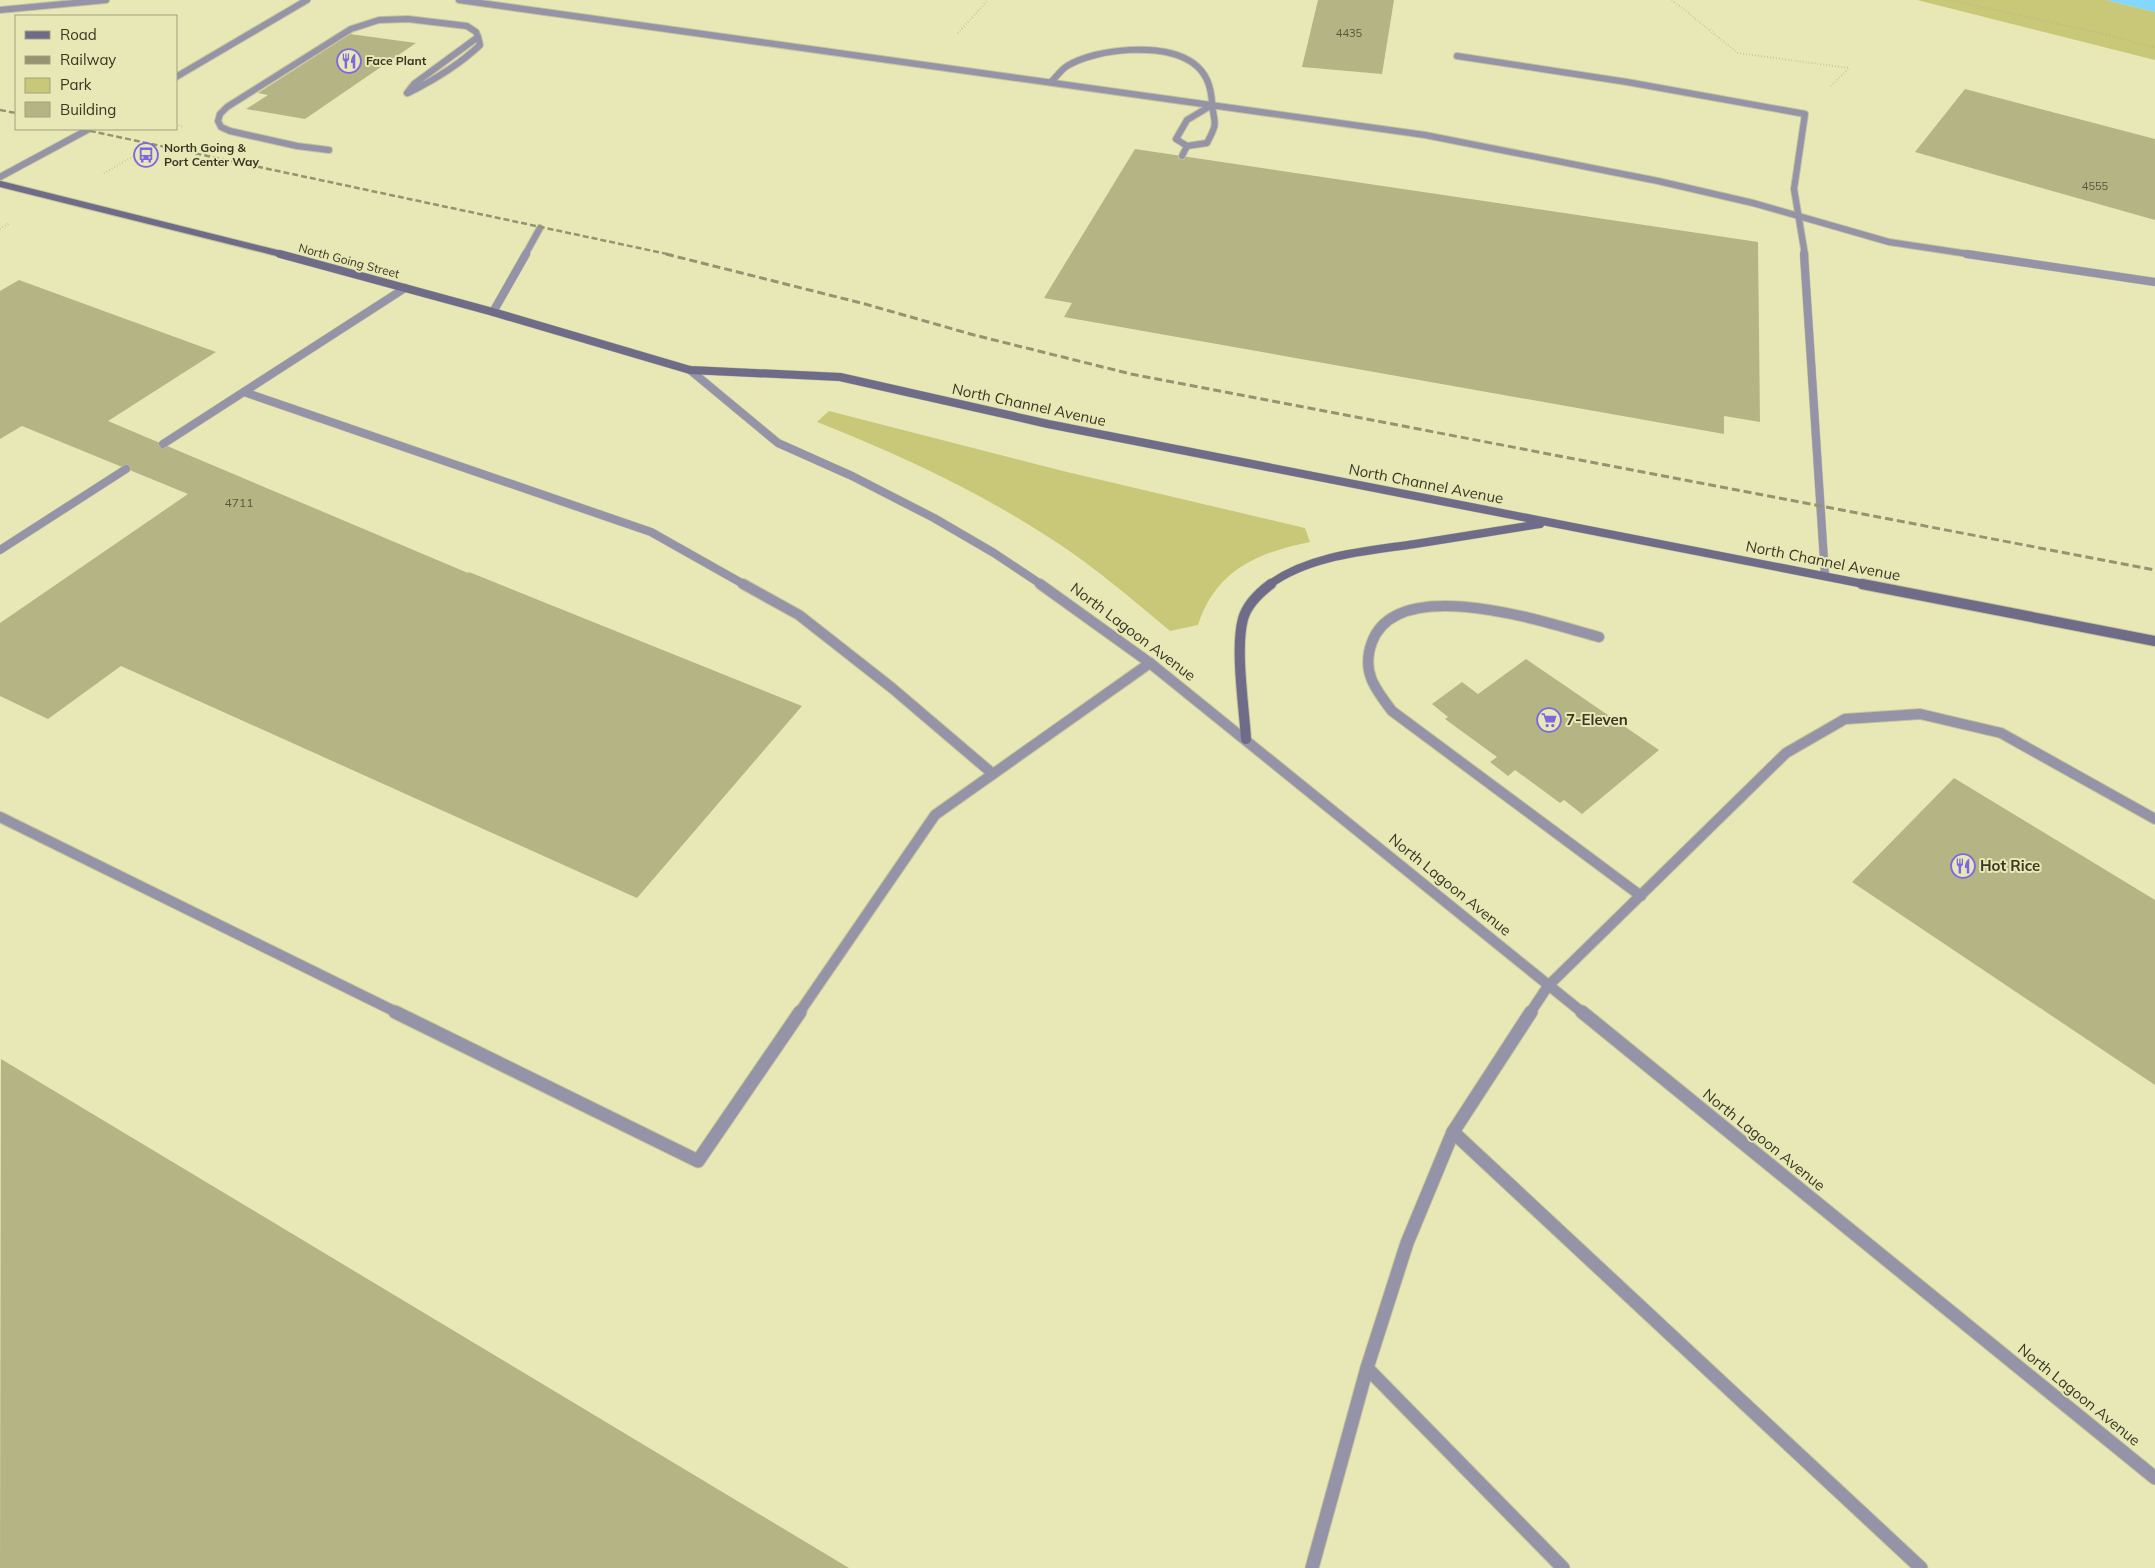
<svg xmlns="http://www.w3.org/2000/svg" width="2155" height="1568" viewBox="0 0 2155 1568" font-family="Mulish,sans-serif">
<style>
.green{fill:#c9c879}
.water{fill:#83d7fb}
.building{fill:#b4b485}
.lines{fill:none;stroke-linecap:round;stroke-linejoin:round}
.service-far3-casing{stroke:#c5c59a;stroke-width:8}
.service-far2-casing{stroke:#c5c59a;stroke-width:9}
.service-far1-casing{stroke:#c5c59a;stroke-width:12}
.service-casing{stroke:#c5c59a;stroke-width:15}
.minor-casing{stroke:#c5c59a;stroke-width:8}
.tertiary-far2-casing{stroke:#c5c59a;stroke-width:9}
.tertiary-far1-casing{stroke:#c5c59a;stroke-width:12}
.tertiary-casing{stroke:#c5c59a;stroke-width:15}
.secondary-far2-casing{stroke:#c5c59a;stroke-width:8}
.secondary-far1-casing{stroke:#c5c59a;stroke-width:9}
.secondary-casing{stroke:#c5c59a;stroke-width:12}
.path{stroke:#aeae87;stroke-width:2;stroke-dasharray:0.5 2.5;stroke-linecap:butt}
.service-far3{stroke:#9493a7;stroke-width:6}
.service-far2{stroke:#9493a7;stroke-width:8}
.service-far1{stroke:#9493a7;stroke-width:10}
.service{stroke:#9493a7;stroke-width:13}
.minor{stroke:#9493a7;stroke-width:6}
.tertiary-far2{stroke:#9493a7;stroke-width:8}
.tertiary-far1{stroke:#9493a7;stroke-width:10}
.tertiary{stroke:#9493a7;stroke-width:13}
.secondary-far2{stroke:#6e6c88;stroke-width:6}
.secondary-far1{stroke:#6e6c88;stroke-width:8}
.secondary{stroke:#6e6c88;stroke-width:10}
.rail-far1{stroke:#949471;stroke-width:2.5;stroke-dasharray:6 3;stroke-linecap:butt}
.rail{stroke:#949471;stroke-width:3;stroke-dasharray:8 4;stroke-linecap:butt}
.labels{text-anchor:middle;stroke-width:4;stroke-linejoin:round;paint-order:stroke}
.far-number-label{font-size:11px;fill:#56563c}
.far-poi-label{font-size:12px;font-weight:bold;fill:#373724;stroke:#e8e8b7;text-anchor:start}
.far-street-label{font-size:12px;fill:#373724;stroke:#e8e8b7}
.number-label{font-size:12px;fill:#56563c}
.street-label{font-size:15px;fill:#373724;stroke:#e8e8b7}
.poi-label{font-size:15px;font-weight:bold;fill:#373724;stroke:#e8e8b7;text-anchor:start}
</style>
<rect width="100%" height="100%" fill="#e8e8b7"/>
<!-- green -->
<g class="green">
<polygon points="1917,0 2106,0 2155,12 2155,60"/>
<path d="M829,411l234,60 242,57 5,14c-53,11 -94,28 -112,83l-28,6c-37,-31 -74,-63 -114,-89 -76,-50 -155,-87 -239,-120z"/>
</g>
<!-- water -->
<polygon class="water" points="2106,0 2155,0 2155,12"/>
<!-- building -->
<g class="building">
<polygon points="1318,0 1394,0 1382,74 1302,67"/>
<polygon points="350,34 416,43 305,119 246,109 268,95 258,93"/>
<polygon points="1965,89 2155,139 2155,220 1915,152"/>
<polygon points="1135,149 1758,242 1760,422 1724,416 1724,434 1064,317 1072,303 1044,298"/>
<polygon points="19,280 216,352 108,421 468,573 469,572 802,706 637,898 121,666 48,719 0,696 0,623 188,494 22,426 0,439 0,291"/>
<polygon points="1526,659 1659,750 1582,814 1564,800 1560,803 1515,770 1508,776 1490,762 1497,757 1445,719 1448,717 1432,704 1462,682 1478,694"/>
<polygon points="1954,778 2155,900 2155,1085 1852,882"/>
<polygon points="1,1059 849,1568 0,1568"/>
</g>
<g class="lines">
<!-- service-far3 casing -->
<g class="service-far3-casing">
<g id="service-far3">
<polyline points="459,0 1425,135 1658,181 1753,203 1889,242 1975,255"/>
<polyline points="0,10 106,0"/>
<polyline points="1457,56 1627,82 1805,114 1794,189 1805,255"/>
<path d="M1051,82c5,-5 10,-12 16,-16 30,-18 97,-24 126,-3 14,10 18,24 19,40 2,23 7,17 -5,40l-20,3 -11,-7 11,-19 25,-15"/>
<path d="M408,93c26,-13 51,-28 72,-48l-2,-8"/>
<polyline points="329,150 297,146 230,131 221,127 218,121 220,114 227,107 351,29 379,20 408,19 467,26 476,32 478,37 414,84 407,93"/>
<polyline points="1182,156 1187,146"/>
<polyline points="525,255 540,228"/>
</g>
</g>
<!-- service-far2 casing -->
<g class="service-far2-casing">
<g id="service-far2">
<polyline points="1804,254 1825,576"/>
<polyline points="1967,254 2155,282"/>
<polyline points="493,312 526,254"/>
<polyline points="244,392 651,532 745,585"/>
<polyline points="163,444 405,288"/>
<polyline points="0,550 126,469"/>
</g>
</g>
<!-- service-far1 casing -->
<g class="service-far1-casing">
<g id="service-far1">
<polyline points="743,584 799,615 892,688 993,774"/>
<path d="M1599,637c-51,-14 -201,-65 -227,5 -11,29 3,47 20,69l249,185"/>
<polyline points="0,817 398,1013"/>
<polyline points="799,1013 935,815 1150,663"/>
<polyline points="1530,1013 1548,986 1786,753 1845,719 1920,714 2001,733 2155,819"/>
</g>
</g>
<!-- service casing -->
<g class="service-casing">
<g id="service">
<polyline points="395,1012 698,1161 800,1012"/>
<polyline points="1453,1132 1921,1568"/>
<polyline points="1367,1368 1563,1568"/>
<polyline points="1312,1568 1367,1368 1407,1243 1453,1132 1531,1012"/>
</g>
</g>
<!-- minor casing -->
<g class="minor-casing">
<g id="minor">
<polyline points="176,77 307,0"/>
<polyline points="0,177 89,129"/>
</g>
</g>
<!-- tertiary-far2 casing -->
<g class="tertiary-far2-casing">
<polyline id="tertiary-far2" points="690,370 778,443 852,476 934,518 994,553 1042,585"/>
</g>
<!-- tertiary-far1 casing -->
<g class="tertiary-far1-casing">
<polyline id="tertiary-far1" points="1040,584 1150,663 1583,1013"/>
</g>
<!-- tertiary casing -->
<g class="tertiary-casing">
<polyline id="tertiary" points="1582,1012 2155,1478"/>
</g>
<!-- secondary-far2 casing -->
<g class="secondary-far2-casing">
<polyline id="secondary-far2" points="0,184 285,255"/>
</g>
<!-- secondary-far1 casing -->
<g class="secondary-far1-casing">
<g id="secondary-far1">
<polyline points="280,254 493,312 690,370 840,377 1048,424 1869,585"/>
<path d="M1269,585c40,-30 99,-34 146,-41 42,-7 83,-13 125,-20"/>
</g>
</g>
<!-- secondary casing -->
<g class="secondary-casing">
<g id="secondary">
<polyline points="1862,584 2155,641"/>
<path d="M1246,739c-2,-32 -11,-91 -3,-120 4,-15 16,-26 28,-35"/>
</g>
</g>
<!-- path -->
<g class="path">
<polyline points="1672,0 1738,53 1849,68 1829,88"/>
<polyline points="1951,0 2108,35 2155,48"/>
<polyline points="958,33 988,0"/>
<polyline points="176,124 183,127"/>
<polyline points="104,173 143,151"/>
<polyline points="0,229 10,223"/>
</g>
<!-- service-far3 -->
<use href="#service-far3" class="service-far3"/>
<!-- service-far2 -->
<use href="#service-far2" class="service-far2"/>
<!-- service-far1 -->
<use href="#service-far1" class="service-far1"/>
<!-- service -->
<use href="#service" class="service"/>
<!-- minor -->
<use href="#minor" class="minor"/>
<!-- tertiary-far2 -->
<use href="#tertiary-far2" class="tertiary-far2"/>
<!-- tertiary-far1 -->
<use href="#tertiary-far1" class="tertiary-far1"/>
<!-- tertiary -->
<use href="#tertiary" class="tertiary"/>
<!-- secondary-far2 -->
<use href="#secondary-far2" class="secondary-far2"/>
<!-- secondary-far1 -->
<use href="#secondary-far1" class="secondary-far1"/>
<!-- secondary -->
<use href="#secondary" class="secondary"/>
<!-- rail-far1 -->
<g class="rail-far1">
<polyline points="0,110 16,113"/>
<polyline points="81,129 672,255"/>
</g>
<!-- rail -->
<polyline class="rail" points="666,254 865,304 974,335 1131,374 2155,570"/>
</g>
<!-- icons -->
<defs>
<g id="restaurant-ring" transform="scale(1.25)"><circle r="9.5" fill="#e8e8b7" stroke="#7d67e2" stroke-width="1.5"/><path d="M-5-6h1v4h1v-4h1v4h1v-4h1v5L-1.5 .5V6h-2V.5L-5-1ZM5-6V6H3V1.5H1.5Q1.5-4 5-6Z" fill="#7d67e2"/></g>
<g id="bus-ring" transform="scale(1.25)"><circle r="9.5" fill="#e8e8b7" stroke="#7d67e2" stroke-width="1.5"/><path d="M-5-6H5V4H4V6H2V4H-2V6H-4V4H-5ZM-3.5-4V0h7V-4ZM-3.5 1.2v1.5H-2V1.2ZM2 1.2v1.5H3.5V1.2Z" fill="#7d67e2"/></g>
<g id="supermarket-ring" transform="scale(1.25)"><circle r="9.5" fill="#e8e8b7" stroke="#7d67e2" stroke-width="1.5"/><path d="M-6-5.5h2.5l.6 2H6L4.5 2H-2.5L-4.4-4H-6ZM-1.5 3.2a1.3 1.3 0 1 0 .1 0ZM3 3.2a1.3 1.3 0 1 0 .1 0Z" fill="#7d67e2"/></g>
</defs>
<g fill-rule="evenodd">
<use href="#restaurant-ring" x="349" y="61"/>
<use href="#bus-ring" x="146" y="155"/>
<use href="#supermarket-ring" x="1549" y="720"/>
<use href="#restaurant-ring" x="1963" y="866"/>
</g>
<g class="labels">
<!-- far-number labels -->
<g class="far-number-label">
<text x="1349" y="37">4435</text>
<text x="2095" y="190">4555</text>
</g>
<!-- far-poi labels -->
<g class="far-poi-label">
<text x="366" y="65">Face Plant</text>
<text x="164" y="152">North Going &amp;<tspan x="164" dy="14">Port Center Way</tspan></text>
</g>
<!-- far-street labels -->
<g class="far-street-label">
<text transform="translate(349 261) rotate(15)" y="4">North Going Street</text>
</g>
<!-- number labels -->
<g class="number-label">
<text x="239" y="507">4711</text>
</g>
<!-- street labels -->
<g class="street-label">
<text transform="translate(1029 405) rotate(12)" y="5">North Channel Avenue</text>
<text transform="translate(1426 484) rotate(11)" y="5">North Channel Avenue</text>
<text transform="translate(1823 561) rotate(11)" y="5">North Channel Avenue</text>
<text transform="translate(1133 632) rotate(37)" y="5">North Lagoon Avenue</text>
<text transform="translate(1450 885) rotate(39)" y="5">North Lagoon Avenue</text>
<text transform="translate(1764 1140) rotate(39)" y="5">North Lagoon Avenue</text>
<text transform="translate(2079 1395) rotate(39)" y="5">North Lagoon Avenue</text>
</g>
<!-- poi labels -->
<g class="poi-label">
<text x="1566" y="725">7-Eleven</text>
<text x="1980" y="871">Hot Rice</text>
</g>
</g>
<!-- legend -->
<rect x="15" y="15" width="162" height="115" fill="#e8e8b7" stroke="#a1a17c"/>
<rect x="25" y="31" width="25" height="8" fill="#6e6c88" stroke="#a1a17c"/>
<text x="60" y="40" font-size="15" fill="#373724">Road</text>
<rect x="25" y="56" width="25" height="8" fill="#949471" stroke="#a1a17c"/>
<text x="60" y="65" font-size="15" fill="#373724">Railway</text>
<rect x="25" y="78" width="25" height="15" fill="#c9c879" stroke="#a1a17c"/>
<text x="60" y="90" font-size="15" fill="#373724">Park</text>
<rect x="25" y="102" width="25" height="15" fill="#b4b485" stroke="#a1a17c"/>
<text x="60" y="115" font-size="15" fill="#373724">Building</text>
</svg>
